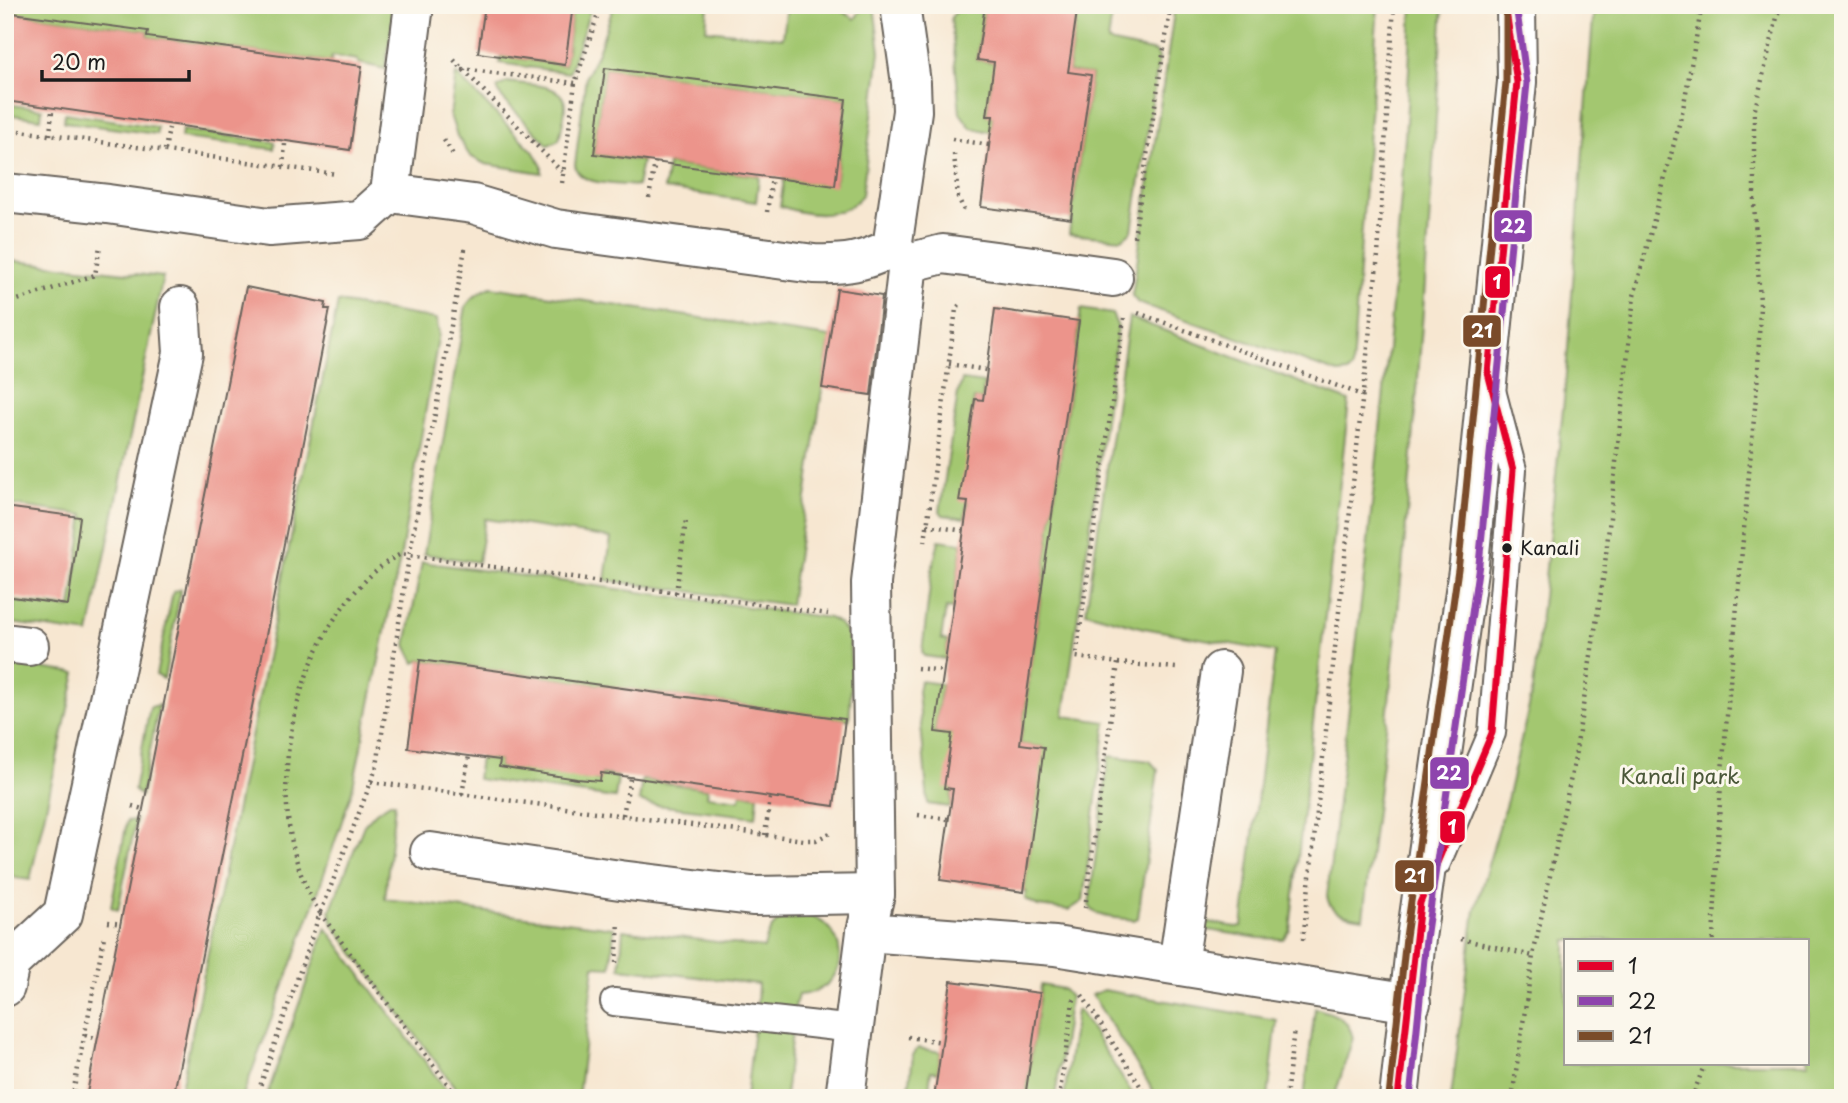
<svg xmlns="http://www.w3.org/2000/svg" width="1848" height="1103" viewBox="0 0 1848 1103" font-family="'Playpen Sans',sans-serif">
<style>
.green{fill:#a3c770;stroke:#607246;stroke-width:2;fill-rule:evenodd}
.building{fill:#ec948b}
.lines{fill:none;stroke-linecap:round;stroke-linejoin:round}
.service-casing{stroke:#69635b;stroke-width:30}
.minor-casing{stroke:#69635b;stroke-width:42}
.tertiary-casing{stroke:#69635b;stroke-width:42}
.path{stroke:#69635b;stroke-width:4.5;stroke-dasharray:2 5;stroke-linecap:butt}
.service{stroke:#fff;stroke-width:26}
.minor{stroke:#fff;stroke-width:38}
.tertiary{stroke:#fff;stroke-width:38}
.bus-1-casing{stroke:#fbf7ec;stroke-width:12}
.bus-2-casing{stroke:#fbf7ec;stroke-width:12}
.bus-3-casing{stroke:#fbf7ec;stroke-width:12}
.bus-1{stroke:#e4002b;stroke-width:7}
.bus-2{stroke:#8e44ad;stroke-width:7}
.bus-3{stroke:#7a4b2a;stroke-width:7}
.bus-dot{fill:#1c1c1c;stroke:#fbf7ec;stroke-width:2.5}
.labels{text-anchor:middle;stroke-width:6;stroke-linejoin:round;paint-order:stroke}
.bus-label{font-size:19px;fill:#1c1c1c;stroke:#fbf7ec;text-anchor:start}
.park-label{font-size:21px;fill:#4b5839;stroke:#fbf7ec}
.line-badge{stroke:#fbf7ec;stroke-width:2.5}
.badge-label{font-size:19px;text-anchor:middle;font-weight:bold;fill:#fff}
</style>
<rect width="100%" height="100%" fill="#fbf7ec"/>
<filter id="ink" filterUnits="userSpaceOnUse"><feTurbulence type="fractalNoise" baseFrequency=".0143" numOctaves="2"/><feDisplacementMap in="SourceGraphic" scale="14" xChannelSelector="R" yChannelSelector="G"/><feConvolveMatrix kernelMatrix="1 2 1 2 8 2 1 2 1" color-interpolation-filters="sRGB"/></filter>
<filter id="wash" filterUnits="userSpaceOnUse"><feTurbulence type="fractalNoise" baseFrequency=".00686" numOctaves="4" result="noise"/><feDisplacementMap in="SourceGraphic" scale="28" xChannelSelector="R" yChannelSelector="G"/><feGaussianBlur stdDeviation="1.57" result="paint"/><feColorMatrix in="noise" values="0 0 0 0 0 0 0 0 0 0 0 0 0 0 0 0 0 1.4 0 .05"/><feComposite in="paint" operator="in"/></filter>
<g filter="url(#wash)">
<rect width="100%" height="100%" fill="#f7e7d1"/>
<!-- green -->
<g class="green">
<polygon points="5,5 395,5 385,69 358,63 358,60 332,56 331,62 147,37 148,31 5,12"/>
<polygon points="573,5 592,5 569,73 499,63 501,56 565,65"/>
<path d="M614,5l94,1 -2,24 77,8 4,-33h45l23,14 9,-14h10l6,47 -18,143c-20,26 -54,21 -82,11l4,-27 51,6 11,-86 -241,-31 -11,86 48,7 -5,25c-18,-3 -59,1 -62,-21l11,-89 12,-24z"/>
<polygon points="1078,5 1113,5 1108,42 1156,52 1159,58 1132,231 1122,239 1069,234 1091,75 1068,72"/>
<polygon points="1175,5 1378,5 1352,368 1349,372 1338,373 1138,303 1132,296"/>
<path d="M1412,5h31c-14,229 -29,458 -53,687 -8,75 -18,150 -27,226 -16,-3 -33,-3 -36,-22 34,-296 73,-592 85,-891z"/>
<path d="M1594,5h249v1093h-392l24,-188 32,-110 26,-111 31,-289zM1808,940v123h-242v-123z"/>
<polygon points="959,9 984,12 977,60 1000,63 991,84 987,115 993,116 991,132 971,128 960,113 951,17"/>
<polygon points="456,74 533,151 542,166 542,173 485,164 470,156 457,136 450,115"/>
<path d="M507,82c17,3 58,0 58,24 0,11 -4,23 -6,34l-11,5 -46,-47 -5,-10z"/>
<polygon points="5,104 42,109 41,119 5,114"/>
<polygon points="65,113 157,127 157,134 64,122"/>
<polygon points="182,130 275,142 274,149 181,138"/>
<polygon points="668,164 759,176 756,202 664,189"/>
<polygon points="5,260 163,277 89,634 11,623 15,601 71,608 84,515 5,504"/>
<path d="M491,287l339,50 -40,268 -185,-25 6,-42 -126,-19 -7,43 -54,-8 42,-248c7,-10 14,-15 25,-19z"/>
<polygon points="338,302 436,319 439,333 401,554 352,791 314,904 242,1098 179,1098"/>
<polygon points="1081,309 1112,314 1118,327 1064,716 1106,722 1083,901 1069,910 1038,906 1025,899 1026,892 1024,892 1043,747 1020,744"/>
<polygon points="1129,317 1349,401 1290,930 1283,939 1259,938 1201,929 1201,921 1236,927 1242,926 1275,652 1144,628 1086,612"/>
<polygon points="962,380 984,383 982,400 974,399 969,431 977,433 965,518 943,515 940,511 958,393"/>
<polygon points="939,540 962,543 953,609 946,608 941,639 948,641 946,659 924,656 922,652 932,570"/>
<path d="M422,562l407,56c7,3 13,7 17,14 7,13 5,71 3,88l-428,-60 -6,3 -9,-18z"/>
<polygon points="181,589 164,679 156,675 173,592"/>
<polygon points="5,663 76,673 30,880 16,878 5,872"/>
<polygon points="920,681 942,684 935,732 960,735 950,807 928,804 918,691"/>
<polygon points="159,705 141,796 134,790 150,707"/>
<path d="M1109,756l41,5 8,9 -20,148 -4,2c-15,-3 -39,0 -45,-15z"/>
<polygon points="480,758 500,760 499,767 599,781 601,774 618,777 615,798 477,779"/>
<polygon points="642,780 708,789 707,796 740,800 741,793 758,796 756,817 648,804 639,801"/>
<polygon points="390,803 395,803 385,899 614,928 611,967 594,966 578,1098 463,1098 333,925 330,911 364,825 376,812"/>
<polygon points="136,820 118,910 111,907 127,821"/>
<path d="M796,913c55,4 61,78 2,82l-4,15 -37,-5 1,-21 -138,-16 3,-38 141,18c4,-20 12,-29 32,-35z"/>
<polygon points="326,927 328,930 452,1098 266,1098"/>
<polygon points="1041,985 1063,989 1070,997 1055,1098 1025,1098"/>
<polygon points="1103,990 1277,1020 1268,1098 1158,1098 1092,995"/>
<path d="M1315,1008c18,5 34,10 38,30l-19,60h-30z"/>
<polygon points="1079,1010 1135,1098 1064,1098 1076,1011"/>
<polygon points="754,1028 792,1032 785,1098 746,1098"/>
<polygon points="918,1048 941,1052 938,1072 931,1071 928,1098 908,1098 913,1055"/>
</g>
<g id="blocks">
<!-- building -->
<g class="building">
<polygon points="485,5 573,5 565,65 478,53"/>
<polygon points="985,5 1078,5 1068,72 1091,75 1071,219 981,207 993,116 987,116 994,62 977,60"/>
<polygon points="5,12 148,31 147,37 362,66 350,150 5,101"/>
<polygon points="605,68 846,99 835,186 594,154"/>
<polygon points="246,287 326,303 325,309 330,309 251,712 173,1098 86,1098"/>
<polygon points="837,289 882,296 871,395 822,388"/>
<polygon points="995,309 1079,321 1020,744 1044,747 1024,892 940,880 953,789 944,788 952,734 935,732 968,502 959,501 975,399 983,400"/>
<polygon points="5,507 80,517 68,605 5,596"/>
<polygon points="420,660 845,719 834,806 601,773 600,781 577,779 499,767 500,760 408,748"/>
<polygon points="951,981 1040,993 1025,1098 934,1098"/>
</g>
</g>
</g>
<g filter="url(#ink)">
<use href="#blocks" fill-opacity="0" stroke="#69635b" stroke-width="2"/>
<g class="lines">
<!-- service casing -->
<g class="service-casing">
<g id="service">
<polyline points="1437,863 1492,733 1513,470 1493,394"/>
<polyline points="614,1002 854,1029"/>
</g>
</g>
<!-- minor casing -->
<g class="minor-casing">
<g id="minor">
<polyline points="5,193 108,204 269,227 360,220 390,193 414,5"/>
<path d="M390,193l83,11 83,25 258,35c32,1 49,-2 78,-16l16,15"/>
<polyline points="892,248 912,111 911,83 900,5"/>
<polyline points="908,263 871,583 875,894 866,932 1055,946 1411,1003"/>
<polyline points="908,263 943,254 1113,277"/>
<polyline points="5,643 29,646"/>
<polyline points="430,852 620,880 752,896 875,894"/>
<polyline points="1178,965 1221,671"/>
<polyline points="5,987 10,963 63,914 183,353 180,307"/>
<polyline points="845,1098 866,932"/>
</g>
</g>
<!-- tertiary casing -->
<g class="tertiary-casing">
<polyline id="tertiary" points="1399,1098 1416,938 1469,563 1517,82 1516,5"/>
</g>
<!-- path -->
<g class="path">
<polyline points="454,60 562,172"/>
<polyline points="462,69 575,83"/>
<polyline points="5,129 336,174"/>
<polyline points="50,135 52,111"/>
<polyline points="952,139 989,145"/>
<polyline points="444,140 454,156"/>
<polyline points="165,150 169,128"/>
<polyline points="954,154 958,197 964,210"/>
<polyline points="283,167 285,144"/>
<polyline points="562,183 575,83 601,5"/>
<polyline points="649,198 655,162"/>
<polyline points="767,212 772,177"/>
<polyline points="1134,237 1171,5"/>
<polyline points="5,304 95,275 100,246"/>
<polyline points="1138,313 1365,396"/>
<polyline points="949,364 986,370"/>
<polyline points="927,525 964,531"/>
<polyline points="925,542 956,309 961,303"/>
<polyline points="676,593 686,520"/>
<polyline points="1118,663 1177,668"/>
<polyline points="917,668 944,671"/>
<polyline points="371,782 804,840 816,840 830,833"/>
<polyline points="462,794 469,756"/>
<polyline points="132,806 143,809"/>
<polyline points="623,815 630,778"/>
<polyline points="918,815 948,819"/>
<polyline points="765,835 770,798"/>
<polyline points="5,880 14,898"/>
<polyline points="1085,908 1118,663 1076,657 1124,318"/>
<polyline points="321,912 377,766 409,557 465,249"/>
<path d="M320,913c-57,-90 -37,-227 25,-309 16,-20 33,-39 56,-50l427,60"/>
<polyline points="108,922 121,924"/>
<polyline points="1461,939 1533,956"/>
<polyline points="1303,940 1378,255 1394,5"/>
<polyline points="1713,940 1721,782 1758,374 1760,302 1754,203 1754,113 1780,5"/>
<polyline points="616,963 619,923"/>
<polyline points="1082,995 1148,1098"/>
<polyline points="85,1035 98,1039"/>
<polyline points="908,1037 943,1042"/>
<polyline points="72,1098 104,937"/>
<polyline points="256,1098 320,913 458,1098"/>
<polyline points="1059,1098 1073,1002 1076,995"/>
<polyline points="1286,1098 1294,1029"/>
<polyline points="1512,1098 1533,956 1574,763 1604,573 1634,296 1683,109 1702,5"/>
<polyline points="1692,1098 1705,1063"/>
</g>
<!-- service -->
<use href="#service" class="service"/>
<!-- minor -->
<use href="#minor" class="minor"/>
<!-- tertiary -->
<use href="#tertiary" class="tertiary"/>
<!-- bus-1 casing -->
<g class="bus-1-casing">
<polyline id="bus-1" points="1398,1098 1420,903 1492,733 1513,470 1488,373 1517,82 1505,5"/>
</g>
<!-- bus-2 casing -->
<g class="bus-2-casing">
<polyline id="bus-2" points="1410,1098 1426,939 1479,564 1527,83 1516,5"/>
</g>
<!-- bus-3 casing -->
<g class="bus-3-casing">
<polyline id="bus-3" points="1389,1097 1406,937 1459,562 1506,82 1506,5"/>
</g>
<!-- bus-1 -->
<use href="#bus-1" class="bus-1"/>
<!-- bus-2 -->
<use href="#bus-2" class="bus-2"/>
<!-- bus-3 -->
<use href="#bus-3" class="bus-3"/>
</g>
</g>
<!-- markers -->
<circle class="bus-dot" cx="1507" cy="548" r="6"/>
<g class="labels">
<!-- bus labels -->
<g class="bus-label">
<text x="1520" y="555">Kanali</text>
</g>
<!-- park labels -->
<g class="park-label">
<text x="1680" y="784">Kanali park</text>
</g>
</g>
<g class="line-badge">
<rect x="1493" y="209" width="40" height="34" rx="7" fill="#8e44ad"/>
<rect x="1484" y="265" width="27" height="34" rx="7" fill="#e4002b"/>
<rect x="1462" y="314" width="40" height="34" rx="7" fill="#7a4b2a"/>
<rect x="1429" y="756" width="41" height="34" rx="7" fill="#8e44ad"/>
<rect x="1439" y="810" width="27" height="34" rx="7" fill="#e4002b"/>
<rect x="1394" y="859" width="41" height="34" rx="7" fill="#7a4b2a"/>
</g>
<g class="badge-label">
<text x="1513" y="233">22</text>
<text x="1497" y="289">1</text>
<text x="1482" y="338">21</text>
<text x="1449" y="780">22</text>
<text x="1452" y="834">1</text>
<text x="1415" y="883">21</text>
</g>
<!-- margin -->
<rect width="1848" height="1103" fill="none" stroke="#fbf7ec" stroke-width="28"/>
<!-- legend -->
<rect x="1564" y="939" width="245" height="126" fill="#fbf7ec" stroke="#a29f99" stroke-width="2"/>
<rect x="1578" y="961" width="35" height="10" fill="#e4002b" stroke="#a29f99" stroke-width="2"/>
<text x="1628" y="974" font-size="21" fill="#1c1c1c">1</text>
<rect x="1578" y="996" width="35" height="10" fill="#8e44ad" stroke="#a29f99" stroke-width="2"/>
<text x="1628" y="1009" font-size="21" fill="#1c1c1c">22</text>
<rect x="1578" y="1031" width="35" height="10" fill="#7a4b2a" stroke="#a29f99" stroke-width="2"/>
<text x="1628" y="1044" font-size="21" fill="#1c1c1c">21</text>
<!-- scale -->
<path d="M42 70v10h147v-10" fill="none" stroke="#1c1c1c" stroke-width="3.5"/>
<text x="52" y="70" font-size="21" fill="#1c1c1c" stroke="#fbf7ec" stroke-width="5" paint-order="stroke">20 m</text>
</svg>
